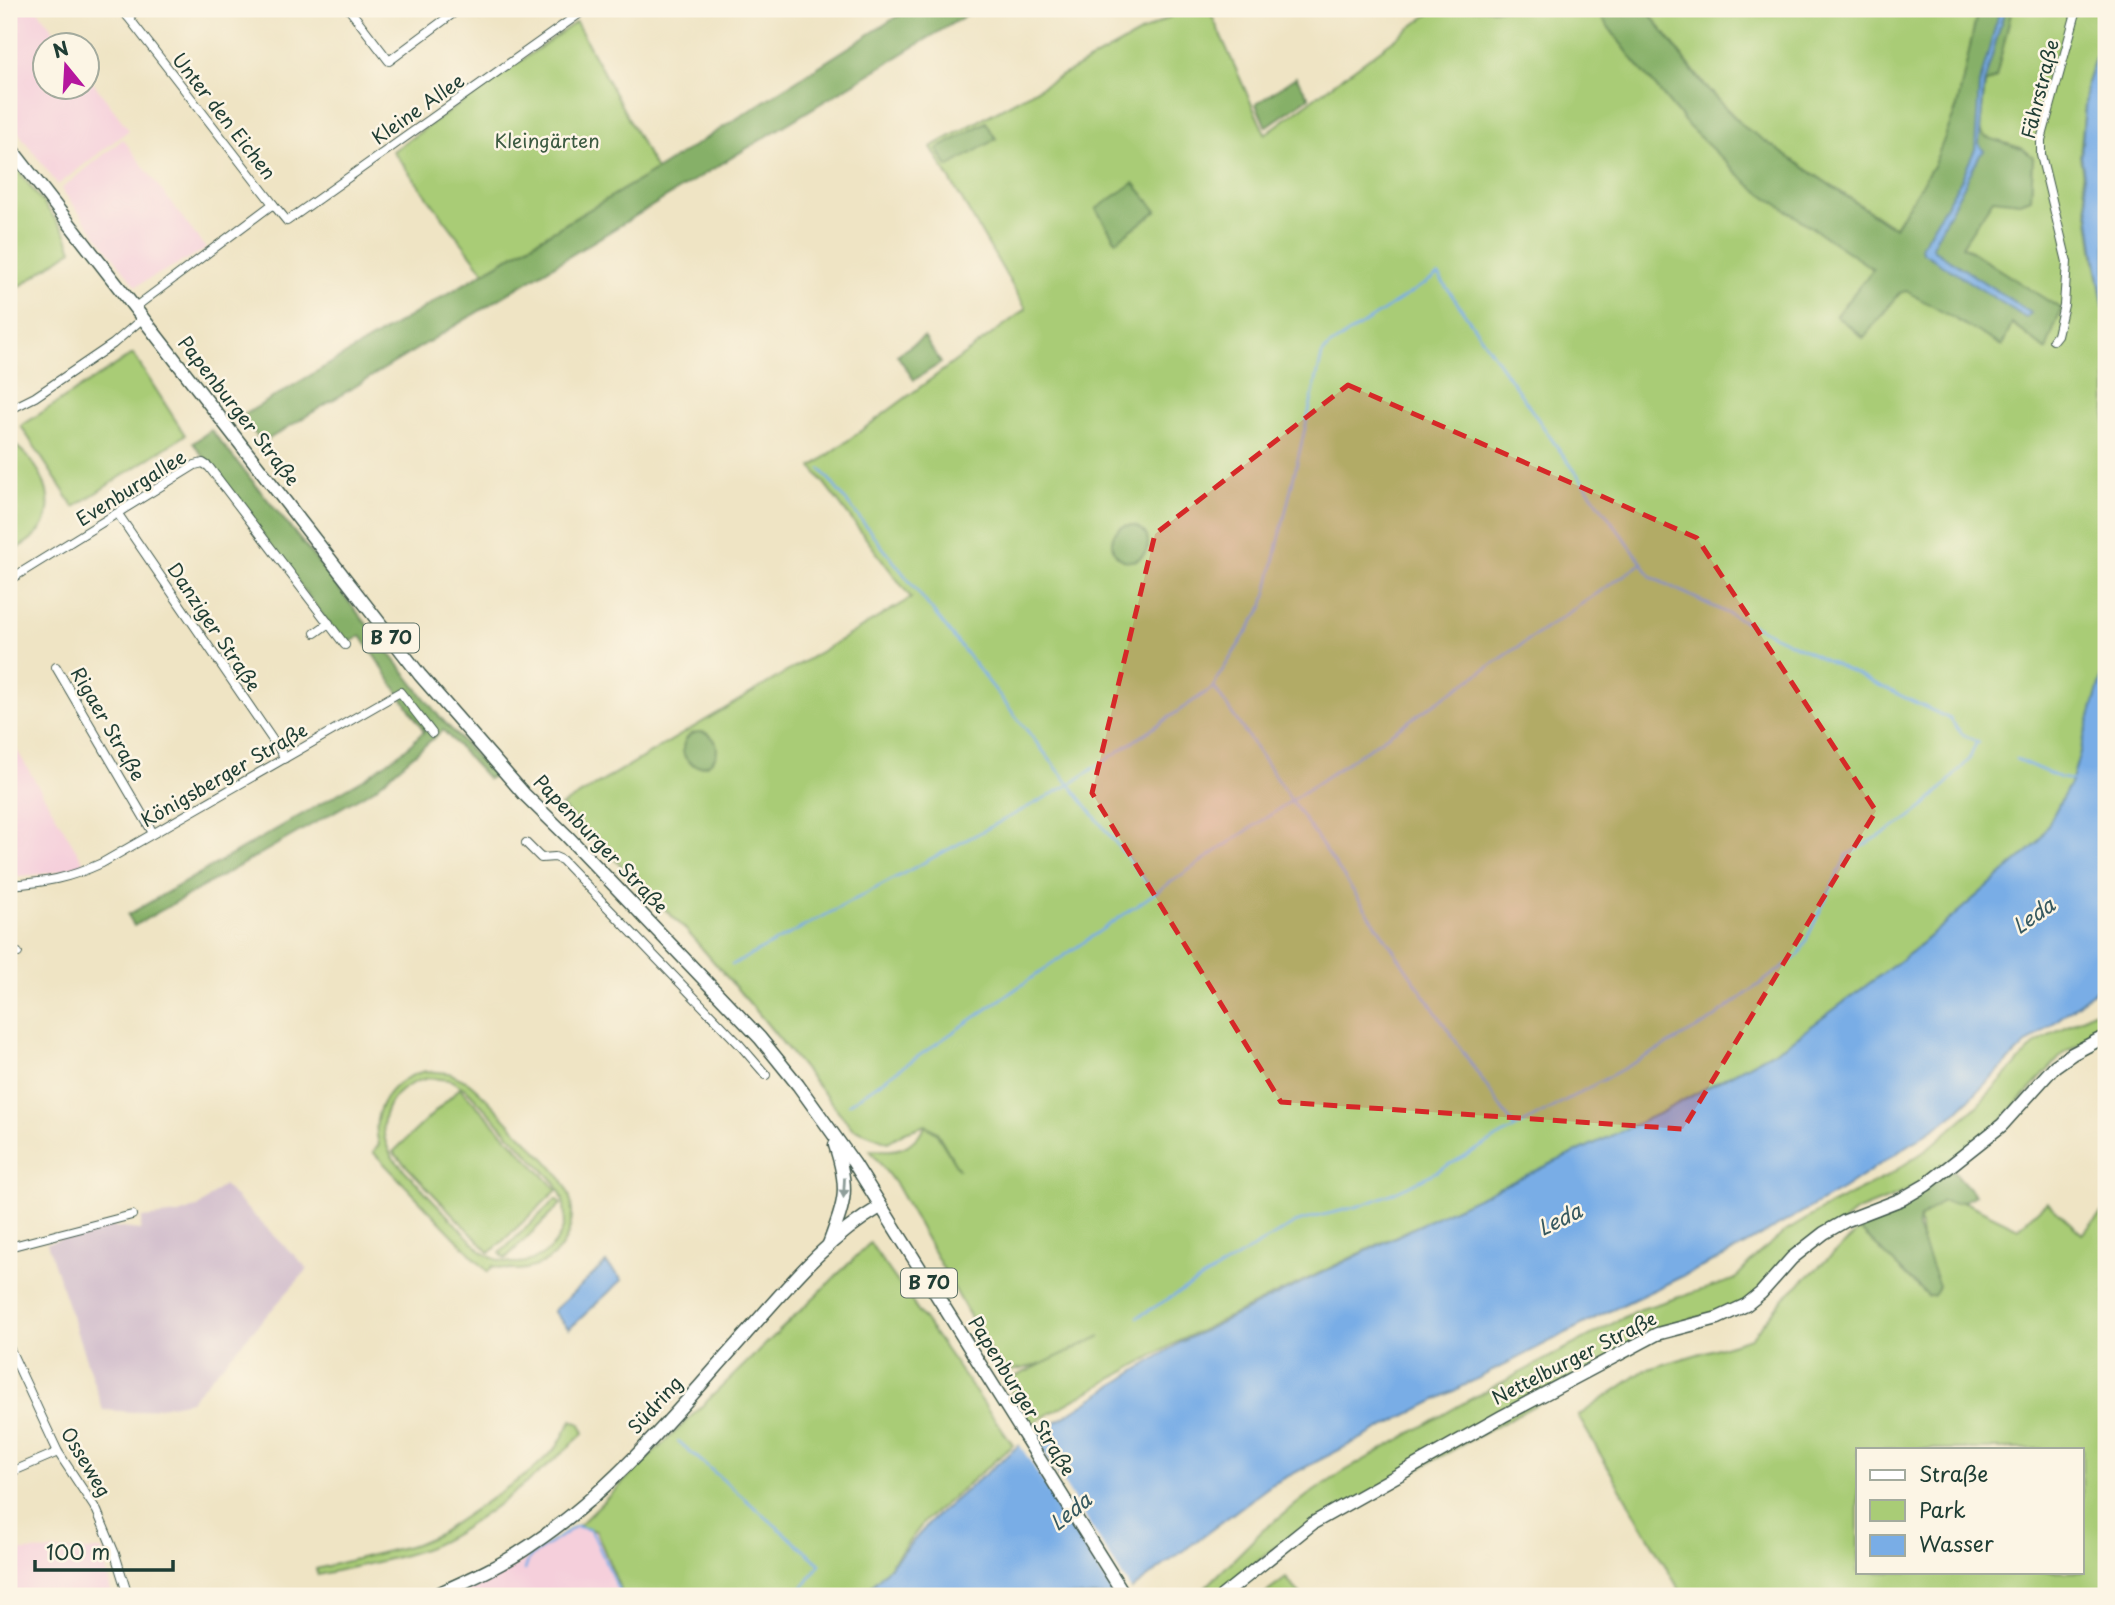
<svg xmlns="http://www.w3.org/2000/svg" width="2115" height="1605" viewBox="0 0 2115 1605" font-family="'Playpen Sans',sans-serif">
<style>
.built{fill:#f5cfdb}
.industrial{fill:#d1bdcc}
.green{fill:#a9cc76;stroke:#648455;stroke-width:2;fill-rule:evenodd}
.forest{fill:#86b067;stroke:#52764e;stroke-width:2}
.water{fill:#79ade6;stroke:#4c758d;stroke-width:2}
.pier{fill:#efe4c4}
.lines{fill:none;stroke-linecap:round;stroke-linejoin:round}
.stream{stroke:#79ade6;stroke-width:2.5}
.street-casing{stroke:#3e564a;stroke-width:10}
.secondary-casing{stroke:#3e564a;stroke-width:15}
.primary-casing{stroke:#3e564a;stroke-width:15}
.street{stroke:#fff;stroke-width:8}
.secondary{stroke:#fff;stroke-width:12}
.primary{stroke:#fff;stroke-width:12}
.oneway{fill:#8f9e9a}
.marked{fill:#d62828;fill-opacity:0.2;stroke:#d62828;stroke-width:5;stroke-dasharray:14 9;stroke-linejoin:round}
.labels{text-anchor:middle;stroke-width:5;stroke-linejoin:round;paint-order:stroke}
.shield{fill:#fcf5e5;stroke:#617469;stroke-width:2}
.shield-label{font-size:18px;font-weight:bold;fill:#1f3d34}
.street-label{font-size:19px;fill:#1f3d34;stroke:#fcf5e5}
.park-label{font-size:19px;fill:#3b5a41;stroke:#fcf5e5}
.water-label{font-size:21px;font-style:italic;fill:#365960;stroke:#fcf5e5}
</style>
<rect width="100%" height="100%" fill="#fcf5e5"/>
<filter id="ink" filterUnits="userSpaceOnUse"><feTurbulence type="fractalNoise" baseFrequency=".0143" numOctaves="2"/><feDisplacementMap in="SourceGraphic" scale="14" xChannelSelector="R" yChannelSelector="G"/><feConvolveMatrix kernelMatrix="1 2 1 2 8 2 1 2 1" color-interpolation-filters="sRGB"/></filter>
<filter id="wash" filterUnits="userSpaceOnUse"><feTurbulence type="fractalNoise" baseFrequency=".00686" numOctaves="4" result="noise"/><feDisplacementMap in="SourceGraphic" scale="28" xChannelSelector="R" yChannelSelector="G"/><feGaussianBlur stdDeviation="1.57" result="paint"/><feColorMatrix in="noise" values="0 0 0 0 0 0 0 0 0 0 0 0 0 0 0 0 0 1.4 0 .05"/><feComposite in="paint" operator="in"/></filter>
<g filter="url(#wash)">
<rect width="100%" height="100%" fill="#efe4c4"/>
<!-- built -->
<g class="built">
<polygon points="9,9 37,9 65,45 46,46 46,88 88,88 88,76 129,130 58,185 9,120"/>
<polygon points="123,139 206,249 136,286 61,189"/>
<polygon points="9,737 84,863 64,870 43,874 9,877"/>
<polygon points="578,1526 596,1531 623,1596 454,1596 500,1575"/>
<polygon points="102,1550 112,1596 9,1596 9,1551"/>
</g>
<!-- industrial -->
<polygon class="industrial" points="223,1185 308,1269 190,1401 135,1412 103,1410 47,1243 104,1226 140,1230 142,1218 179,1214 200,1206"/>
<!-- green -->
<g class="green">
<path d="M1184,9h25l56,125 171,-125h159l39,52 55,65 62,59 123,84 -38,46 27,23 38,-46 6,-2 104,33 34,26 15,-39 -98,-65 31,-47 27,4 11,-4 2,-40 -10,-9 -38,-12 -5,-7 5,-47 10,-5 17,-69h94v15l-19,59 -7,73 15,106 11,55v345l-34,118 -31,61 -132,113 -123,91 -128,69 -281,131 -198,96 -150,84 -23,-44 95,-45 -59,28 -40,9 -106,-188 -26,-35c30,1 38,1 56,-24l10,7 23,37 -22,-38 -11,-7 -21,7 -17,10 -36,-14 -93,-114 -73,-84 -125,-124 350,-208 -99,-131 214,-158 -95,-162z"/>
<polygon points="1646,9 1978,9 1958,104 1935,163 1895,226 1892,226 1745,128 1704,84"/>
<polygon points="576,22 656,170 484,272 393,151"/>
<polygon points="9,158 65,232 72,250 19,287 9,273"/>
<polygon points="133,354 185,435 74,507 21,426"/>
<path d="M9,442c27,14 50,54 34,84 -8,13 -22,20 -34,27z"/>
<polygon points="2106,1005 2106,1030 2064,1053 1997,1125 1907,1191 1855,1212 1743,1303 1726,1312 1692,1319 1277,1546 1215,1596 1197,1596 1262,1531 1308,1495 1343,1472 1469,1400 1638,1310 1734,1280 1757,1255 1785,1232 1830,1205 1884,1178 1928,1149 1976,1107 2036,1043"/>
<path d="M426,1071l23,2 19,9c18,14 33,33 49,49 25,26 62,52 54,92 -2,13 -8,24 -18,33 -17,15 -39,17 -60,10l-5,6 -115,-120 6,-7c-10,-35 12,-66 47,-74zM429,1078l21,2 17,10 87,91c35,52 -22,107 -73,70l-88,-93c-22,-36 -4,-72 36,-80z"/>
<polygon points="460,1088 557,1190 490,1253 393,1152"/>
<polygon points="556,1199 561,1204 505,1259 500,1253"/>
<path d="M1942,1201l23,1 53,26 29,-26 35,32 24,-25v387h-423l-105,-180 67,-46 106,-32 33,-40 76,-68 68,66 -9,-77zM1858,1449h224v123h-224z"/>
<polygon points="870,1243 1013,1445 925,1521 866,1596 623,1596 596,1531 578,1526"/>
<path d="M572,1420l8,4 4,9c-31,29 -61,54 -96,79 -22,15 -44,31 -70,39 -33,11 -67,16 -100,24l-2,-6 100,-25 21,-9 93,-63 27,-25z"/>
<polygon points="1286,1578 1302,1596 1262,1596"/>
</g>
<!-- forest -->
<g class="forest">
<polygon points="909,9 976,9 262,443 242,416 656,170"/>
<polygon points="1595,9 1646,9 1703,85 1743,126 1887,224 1895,227 1934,164 1957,107 1978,9 2012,9 1996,78 1985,84 1979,130 1985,137 2023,149 2033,157 2031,198 2020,202 1993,199 1962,246 2061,309 2046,350 2012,323 2002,346 1906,291 1899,293 1864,337 1836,316 1873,269 1752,187 1689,127 1635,62"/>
<polygon points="1296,77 1309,97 1266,127 1256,104"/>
<polygon points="986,122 996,139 948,167 937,149"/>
<polygon points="1134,183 1157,211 1116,241 1096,209"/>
<polygon points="924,337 941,363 914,380 897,355"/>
<polygon points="211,430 306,547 438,715 494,776 488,779 443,730 374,789 134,926 128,915 365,778 407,748 424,731 361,636 345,645 193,443"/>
<circle cx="1130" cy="543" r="18"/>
<circle cx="700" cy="749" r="17"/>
<path d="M1951,1168l24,27c-10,7 -20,10 -33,6l-23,18 -2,9 22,58 -3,7 -3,3h-5l-68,-66 1,-8 51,-22z"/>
</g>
<!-- water -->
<g class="water">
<polygon points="2000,9 2005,9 1984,84 1979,144 1984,151 1980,155 1932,246 1933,249 2031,313 2026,318 1922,252 1921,247 1962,178 1975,149 1979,86"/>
<polygon points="2106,25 2106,321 2096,262 2081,156 2087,83"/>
<polygon points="2106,661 2106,982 2024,1046 1951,1117 1843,1189 1723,1257 1597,1317 1271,1485 1123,1596 863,1596 934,1518 1018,1446 1181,1342 1432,1219 1658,1114 1786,1045 1909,954 2038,843 2072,780"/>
<polygon points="606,1263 622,1280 569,1329 553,1311"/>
</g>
<!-- pier -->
<polygon class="pier" points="1032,1433 1133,1593 1129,1596 1115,1596 1018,1442"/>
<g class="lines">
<!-- stream -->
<g class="stream">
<polyline points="821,469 1155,893 1642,563 1651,577 1950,719 1961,733 1979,743"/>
<polyline points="2016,759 2060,778 2072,780"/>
<polyline points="732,965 1069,785 1214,687 1217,679 1264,605 1322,355 1328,347 1438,275 1553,441 1642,563"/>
<polyline points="849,1104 1155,893"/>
<polyline points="1515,1128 1707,1023 1799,955 1847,855 1905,821 1926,805 1969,760 1976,743"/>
<path d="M1138,1317l157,-94c24,-9 49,-11 73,-20 52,-19 99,-49 147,-75l-301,-441"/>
<polyline points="678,1441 820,1564 797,1596"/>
<polyline points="525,1570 529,1558 576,1526 590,1530 594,1536 621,1596"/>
</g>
</g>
</g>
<g filter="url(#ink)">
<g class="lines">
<!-- street casing -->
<g class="street-casing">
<g id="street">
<polyline points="122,9 273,204 134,308"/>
<polyline points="349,9 389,61 459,9"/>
<polyline points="128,17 138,9"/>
<polyline points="273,204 287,221 586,9"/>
<polyline points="2053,340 2057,335 2064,305 2067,262 2041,155 2041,140 2077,9"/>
<polyline points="9,410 35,397 113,344 142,319"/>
<polyline points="118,514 285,758"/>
<polyline points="9,580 195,465 203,463 209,467 345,645"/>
<polyline points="315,633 329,623"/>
<polyline points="56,667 153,833"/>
<polyline points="526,843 541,858 555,857 562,860 740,1045 766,1075"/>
<path d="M9,885c38,-3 58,-6 93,-22l298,-171 32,41"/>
<polyline points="9,952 18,953"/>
<polyline points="9,1247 132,1215"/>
<polyline points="9,1347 58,1452 97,1511 115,1554 128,1596"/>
<polyline points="9,1473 58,1452"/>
</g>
</g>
<!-- secondary casing -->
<g class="secondary-casing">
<g id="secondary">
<path d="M433,1596c33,-15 68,-30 98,-51 83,-55 146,-134 212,-208 43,-48 81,-97 137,-130"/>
<polyline points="1222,1596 1313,1523 1503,1416 1657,1334 1718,1318 1746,1305 1761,1293 1792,1258 1824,1233 1845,1221 1902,1199 1926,1185 2002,1125 2055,1066 2072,1054 2106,1036"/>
</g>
</g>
<!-- primary casing -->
<g class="primary-casing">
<g id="primary">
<polyline points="9,146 420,675 524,794 567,836 760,1038 798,1085 854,1163 1125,1596"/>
<path d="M829,1244c16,-43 21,-54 6,-99"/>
</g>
</g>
<!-- street -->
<use href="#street" class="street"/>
<!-- secondary -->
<use href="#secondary" class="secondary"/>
<!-- primary -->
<use href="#primary" class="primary"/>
</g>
<!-- one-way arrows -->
<defs><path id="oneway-solid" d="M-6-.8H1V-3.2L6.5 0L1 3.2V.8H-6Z" transform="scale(1.75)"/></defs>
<use class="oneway" href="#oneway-solid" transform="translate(844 1188) rotate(93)"/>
</g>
<!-- marked area -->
<path class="marked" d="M1348,385l349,153 179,273 -193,318 -402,-27 -189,-309 63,-259z"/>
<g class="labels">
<!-- shield labels -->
<g class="shield">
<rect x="363" y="623.5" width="56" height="29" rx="5"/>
<rect x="901" y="1268.5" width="56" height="29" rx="5"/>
</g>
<g class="shield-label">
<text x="391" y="644">B 70</text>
<text x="929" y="1289">B 70</text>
</g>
<!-- street labels -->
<g class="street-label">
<text transform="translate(2040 89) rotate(-76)" y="7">Fährstraße</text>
<text transform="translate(418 109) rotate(-35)" y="7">Kleine Allee</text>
<text transform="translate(224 116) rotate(52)" y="7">Unter den Eichen</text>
<text transform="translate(239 411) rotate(52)" y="7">Papenburger Straße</text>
<text transform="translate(131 488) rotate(-32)" y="7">Evenburgallee</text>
<text transform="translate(214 627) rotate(56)" y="7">Danziger Straße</text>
<text transform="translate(108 724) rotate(60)" y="7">Rigaer Straße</text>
<text transform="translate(224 775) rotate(-30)" y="7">Königsberger Straße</text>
<text transform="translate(601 844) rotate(46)" y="7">Papenburger Straße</text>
<text transform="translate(1574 1358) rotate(-27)" y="7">Nettelburger Straße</text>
<text transform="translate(1022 1396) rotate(58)" y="7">Papenburger Straße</text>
<text transform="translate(655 1405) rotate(-48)" y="7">Südring</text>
<text transform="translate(86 1462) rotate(59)" y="7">Osseweg</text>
</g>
<!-- park labels -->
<g class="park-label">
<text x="547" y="148">Kleingärten</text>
</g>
<!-- water labels -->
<g class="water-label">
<text transform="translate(2034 916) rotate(-35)" y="7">Leda</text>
<text transform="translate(1560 1220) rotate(-26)" y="7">Leda</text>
<text transform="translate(1071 1512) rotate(-39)" y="7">Leda</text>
</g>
</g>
<!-- margin -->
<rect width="2115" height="1605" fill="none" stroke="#fcf5e5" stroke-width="35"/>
<!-- legend -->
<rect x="1856" y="1448" width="228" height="126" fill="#fcf5e5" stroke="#a4ab9e" stroke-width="2"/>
<rect x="1870" y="1470" width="35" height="10" fill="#ffffff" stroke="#a4ab9e" stroke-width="2"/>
<text x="1919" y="1482" font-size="21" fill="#1f3d34">Straße</text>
<rect x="1870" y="1500" width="35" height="21" fill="#a9cc76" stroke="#a4ab9e" stroke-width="2"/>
<text x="1919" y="1518" font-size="21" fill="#1f3d34">Park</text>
<rect x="1870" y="1535" width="35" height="21" fill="#79ade6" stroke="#a4ab9e" stroke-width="2"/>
<text x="1919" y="1552" font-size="21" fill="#1f3d34">Wasser</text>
<!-- north arrow -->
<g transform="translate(66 66) rotate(342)"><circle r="33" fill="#fcf5e5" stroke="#a4ab9e" stroke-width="2"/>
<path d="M0-5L12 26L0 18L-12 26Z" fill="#b5179e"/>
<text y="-10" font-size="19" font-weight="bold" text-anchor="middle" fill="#1f3d34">N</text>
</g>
<!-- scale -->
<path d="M35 1560v10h138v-10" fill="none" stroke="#1f3d34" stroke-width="3.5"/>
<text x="46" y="1560" font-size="21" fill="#1f3d34" stroke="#fcf5e5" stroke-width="5" paint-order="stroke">100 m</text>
</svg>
